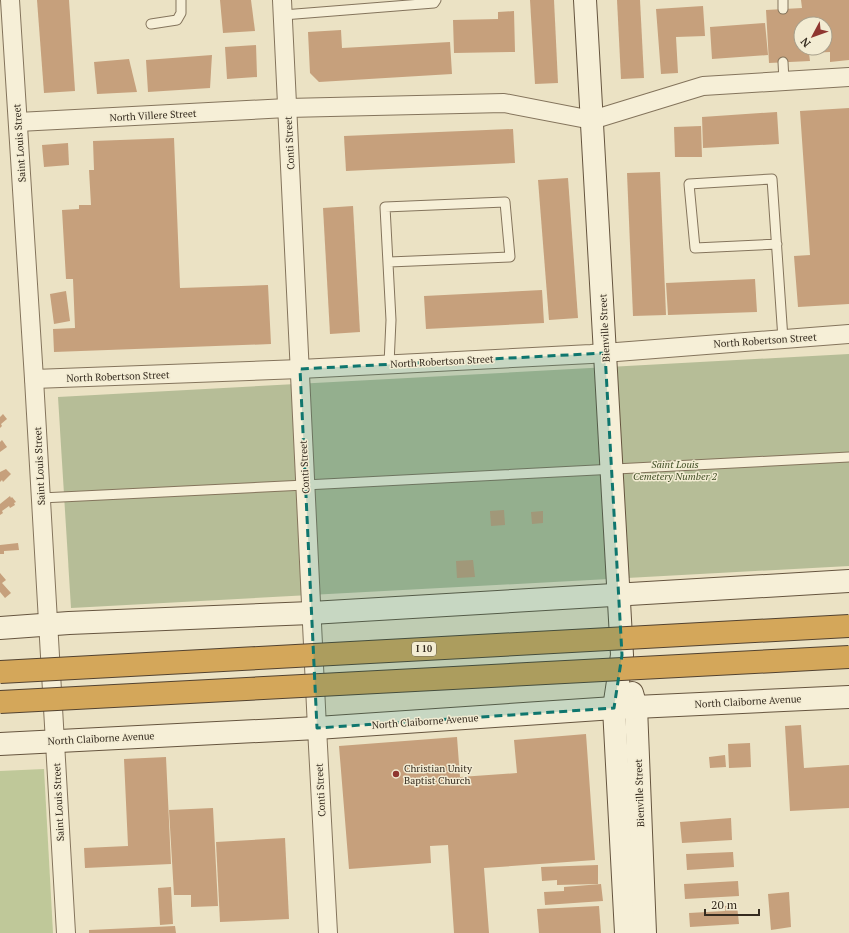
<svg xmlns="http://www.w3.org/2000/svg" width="849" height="933" viewBox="0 0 849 933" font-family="'PT Serif',serif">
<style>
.green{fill:#bfc899}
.cemetery{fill:#b6bd97}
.building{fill:#c6a07c;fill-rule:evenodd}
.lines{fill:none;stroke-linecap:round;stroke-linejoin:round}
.lane-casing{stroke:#84745c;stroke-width:11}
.street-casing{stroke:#84745c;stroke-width:20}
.secondary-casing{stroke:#66553f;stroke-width:24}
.lane{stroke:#f6efd7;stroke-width:9}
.street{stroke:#f6efd7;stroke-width:18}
.secondary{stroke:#f6efd7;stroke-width:22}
.highway-bridge-casing{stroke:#524230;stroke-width:24;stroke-linecap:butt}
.highway-bridge{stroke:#d4a75a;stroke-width:22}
.marked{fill:#0f766e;fill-opacity:0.2;stroke:#0f766e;stroke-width:3;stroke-dasharray:8 5;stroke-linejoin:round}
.poi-dot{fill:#8f3630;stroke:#f3ecd3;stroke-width:1.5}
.labels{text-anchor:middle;stroke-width:3;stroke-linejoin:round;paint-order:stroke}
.shield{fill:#f3ecd3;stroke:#6e6555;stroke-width:1}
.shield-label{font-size:9px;font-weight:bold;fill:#352b1f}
.street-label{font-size:10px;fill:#352b1f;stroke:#f3ecd3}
.park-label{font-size:10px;font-style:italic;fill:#435027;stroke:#f3ecd3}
.poi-label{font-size:10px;fill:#352b1f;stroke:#f3ecd3;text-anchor:start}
</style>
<rect width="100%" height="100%" fill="#ebe2c4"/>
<!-- green -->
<polygon class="green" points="44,769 53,933 0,933 0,771"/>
<!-- cemetery -->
<polygon class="cemetery" points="849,354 849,566 71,608 58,397"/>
<!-- building -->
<g class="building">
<polygon points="37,0 69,0 75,91 44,93"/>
<polygon points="220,0 251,0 255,31 223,33"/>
<polygon points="530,0 554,0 558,83 535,84"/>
<polygon points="617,0 640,0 644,78 621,79"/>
<path d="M801,0h48v60l-19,2v-10l-21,1 1,8 -41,2 -3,-53 36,-2zM801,24h24v24h-24z"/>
<polygon points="703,6 705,36 676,37 678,73 661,74 656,9"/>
<polygon points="514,11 515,52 454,53 453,20 498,19 498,12"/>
<polygon points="765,23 768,55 712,59 710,27"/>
<polygon points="341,30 342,48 450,42 452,74 319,82 310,73 308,32"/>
<polygon points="256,45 257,77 227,79 225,47"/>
<polygon points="212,55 210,88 148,92 146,60"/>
<polygon points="129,59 137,92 97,94 94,62"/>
<polygon points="849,108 849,304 798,307 794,256 810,255 800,111"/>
<polygon points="777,112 779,144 703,148 702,117"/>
<polygon points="701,126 702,157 675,157 674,127"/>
<polygon points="513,129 515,163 346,171 344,136"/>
<polygon points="174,138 180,288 268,285 271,344 54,352 53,329 75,328 73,279 66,279 62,210 79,209 79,205 91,205 89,170 94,170 93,141"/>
<polygon points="68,143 69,165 44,167 42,145"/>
<polygon points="660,172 666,315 633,316 627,173"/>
<polygon points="568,178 578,318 549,320 538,180"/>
<polygon points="353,206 360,332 330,334 323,208"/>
<polygon points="755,279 757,312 668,315 666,283"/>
<polygon points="542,290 544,323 426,329 424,296"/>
<polygon points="66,291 70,321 54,324 50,294"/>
<polygon points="3,414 7,419 1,424 2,426 0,428 0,417"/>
<polygon points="2,440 7,447 0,452 0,442"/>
<polygon points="6,469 11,474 3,482 2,480 0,482 0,472"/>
<polygon points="10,496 11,498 12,497 16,502 14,503 15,505 10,508 9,506 2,511 3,513 0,515 0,504"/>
<polygon points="504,510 505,525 491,526 490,511"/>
<polygon points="543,511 543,523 532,524 531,512"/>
<polygon points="18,543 19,550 4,551 4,554 0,554 0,545"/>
<polygon points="473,560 475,577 457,578 456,561"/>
<polygon points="0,573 6,580 2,583 11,593 5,598 0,592"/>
<polygon points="801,725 804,768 849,765 849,808 790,811 785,726"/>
<polygon points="586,734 595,860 484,868 489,933 454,933 448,845 430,846 431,863 349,869 339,746 457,737 460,777 517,773 514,740"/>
<polygon points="750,743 751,767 729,768 728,744"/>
<polygon points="725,755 726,767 710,768 709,757"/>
<polygon points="166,757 171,864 85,868 84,848 128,846 124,759"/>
<polygon points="213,808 218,906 191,907 191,895 174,895 169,810"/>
<polygon points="731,818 732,840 682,843 680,822"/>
<polygon points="285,838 289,919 220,922 216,842"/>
<polygon points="733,852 734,867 687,870 686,854"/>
<polygon points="598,865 598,884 557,885 557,880 542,881 541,867"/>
<polygon points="738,881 739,896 685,899 684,884"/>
<polygon points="601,884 603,901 545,905 544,892 564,891 564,887"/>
<polygon points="171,887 173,924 160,925 158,888"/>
<polygon points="789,892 791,927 771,930 768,894"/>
<polygon points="737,905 739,924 690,927 689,913 725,911 725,906"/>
<polygon points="599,906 601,933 539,933 537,909"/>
<polygon points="175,926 176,933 89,933 89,930"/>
</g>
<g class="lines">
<!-- lane casing -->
<g class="lane-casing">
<g id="lane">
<polyline points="783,0 783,9"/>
<polyline points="283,15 434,3 436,0"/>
<polyline points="151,24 177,20 181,13 181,0"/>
<polyline points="783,62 784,81"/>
<polyline points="777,244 695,248 689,184 772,179 783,339"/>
<polyline points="389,262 510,257 505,202 385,207 391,320 389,364"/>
<polyline points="41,498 305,485 849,457"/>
</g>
</g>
<!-- street casing -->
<g class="street-casing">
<g id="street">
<polyline points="10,0 34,379 66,933"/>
<polyline points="282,0 317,728 328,933"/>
<polyline points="18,122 287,108 504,103 592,120 703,86 849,77"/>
<polyline points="34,379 300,369 591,354 849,334"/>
</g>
</g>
<!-- secondary casing -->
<g class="secondary-casing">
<g id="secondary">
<polyline points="585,0 622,655 614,708 626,933"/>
<polyline points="0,628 69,623 311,613 849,581"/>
<polyline points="632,693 636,707 645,933"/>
<polyline points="0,744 317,728 614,708 849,697"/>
</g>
</g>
<!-- lane -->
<use href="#lane" class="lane"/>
<!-- street -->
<use href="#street" class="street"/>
<!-- secondary -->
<use href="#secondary" class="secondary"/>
<!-- highway-bridge casing -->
<g class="highway-bridge-casing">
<g id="highway-bridge">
<polyline points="0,672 849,626"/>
<polyline points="0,702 849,657"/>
</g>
</g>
<!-- highway-bridge -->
<use href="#highway-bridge" class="highway-bridge"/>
</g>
<!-- marked area -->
<path class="marked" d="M605,353l17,302 -8,53 -297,20 -17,-359z"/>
<!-- markers -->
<circle class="poi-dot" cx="396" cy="774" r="4"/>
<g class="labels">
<!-- shield labels -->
<rect class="shield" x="412" y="642" width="24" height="14" rx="3"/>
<g class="shield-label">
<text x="424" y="652">I 10</text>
</g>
<!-- street labels -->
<g class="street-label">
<text transform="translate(153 115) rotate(-3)" y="4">North Villere Street</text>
<text transform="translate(19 143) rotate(-94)" y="4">Saint Louis Street</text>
<text transform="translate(289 143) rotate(-93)" y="4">Conti Street</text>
<text transform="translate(604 328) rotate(-93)" y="4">Bienville Street</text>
<text transform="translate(765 340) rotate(-4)" y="4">North Robertson Street</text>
<text transform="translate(442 361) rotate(-3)" y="4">North Robertson Street</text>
<text transform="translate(118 376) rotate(-2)" y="4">North Robertson Street</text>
<text transform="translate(39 466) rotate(-93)" y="4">Saint Louis Street</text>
<text transform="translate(304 467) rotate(-93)" y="4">Conti Street</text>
<text transform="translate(748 701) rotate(-3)" y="4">North Claiborne Avenue</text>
<text transform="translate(425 721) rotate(-4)" y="4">North Claiborne Avenue</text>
<text transform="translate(101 738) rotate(-3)" y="4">North Claiborne Avenue</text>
<text transform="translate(320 790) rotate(-93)" y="4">Conti Street</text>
<text transform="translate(639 793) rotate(-92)" y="4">Bienville Street</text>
<text transform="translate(58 802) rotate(-93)" y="4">Saint Louis Street</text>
</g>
<!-- park labels -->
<g class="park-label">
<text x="675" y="468">Saint Louis<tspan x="675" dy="12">Cemetery Number 2</tspan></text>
</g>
<!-- poi labels -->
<g class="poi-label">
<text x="404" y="772">Christian Unity<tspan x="404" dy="12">Baptist Church</tspan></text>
</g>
</g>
<!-- north arrow -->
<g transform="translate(813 36) rotate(229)"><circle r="19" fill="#f3ecd3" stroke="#a79f8b"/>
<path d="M0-3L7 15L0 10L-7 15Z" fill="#8f3630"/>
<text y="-6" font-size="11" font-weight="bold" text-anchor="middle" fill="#352b1f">N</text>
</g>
<!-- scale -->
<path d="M705 909v6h54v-6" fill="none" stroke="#352b1f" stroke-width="2"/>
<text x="711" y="909" font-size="12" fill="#352b1f" stroke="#f3ecd3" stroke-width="3" paint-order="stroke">20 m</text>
</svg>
